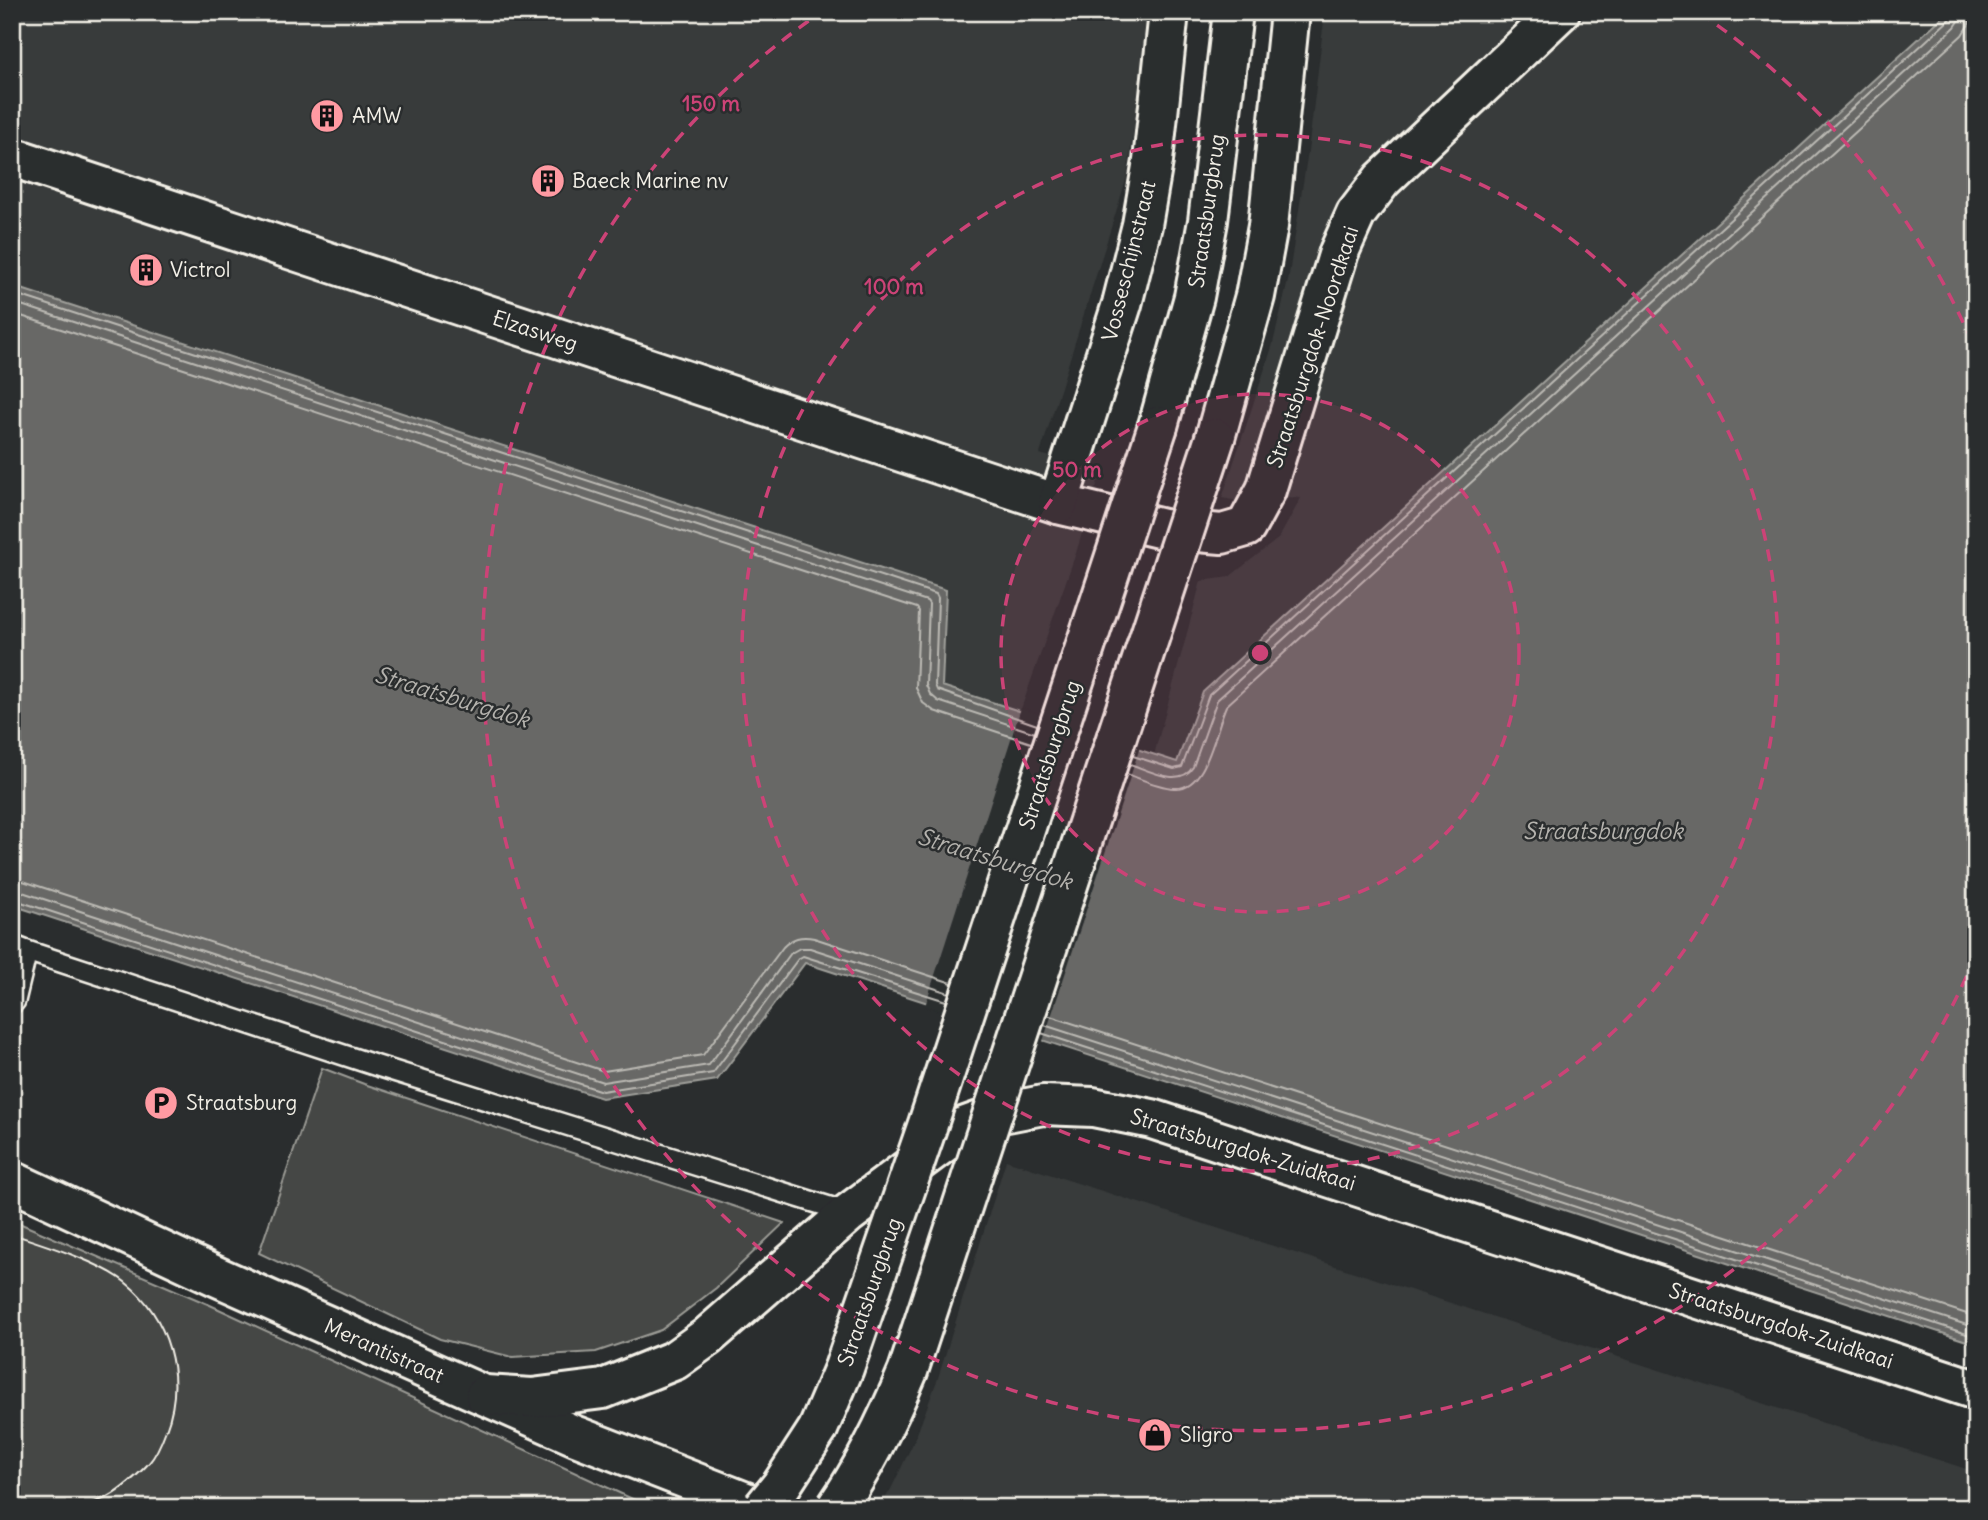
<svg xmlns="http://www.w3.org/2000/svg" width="1988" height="1520" viewBox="0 0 1988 1520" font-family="Delius,sans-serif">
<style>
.built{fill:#373a3a}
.green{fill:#444645;stroke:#9c9c96;stroke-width:2}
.water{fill:#676866;stroke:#9f9f9a;stroke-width:2}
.pier{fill:#2a2d2e}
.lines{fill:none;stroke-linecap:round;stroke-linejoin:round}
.shore{stroke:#bcbab4;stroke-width:2}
.lane-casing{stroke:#f4f1e8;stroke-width:24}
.street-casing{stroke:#f4f1e8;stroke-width:44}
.primary-casing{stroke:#f4f1e8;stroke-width:44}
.lane{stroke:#2a2d2e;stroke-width:19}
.street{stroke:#2a2d2e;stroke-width:38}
.primary{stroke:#2a2d2e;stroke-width:38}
.tram{stroke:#f4f1e8;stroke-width:2}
.primary-bridge-casing{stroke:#f4f1e8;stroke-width:44;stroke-linecap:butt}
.primary-bridge{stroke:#2a2d2e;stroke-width:38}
.ring{fill:none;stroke:#cc4377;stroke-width:3.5;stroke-dasharray:12 9}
.labels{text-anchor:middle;stroke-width:5;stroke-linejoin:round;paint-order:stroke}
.poi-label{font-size:21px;fill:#f4f1e8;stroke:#2a2d2e;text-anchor:start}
.street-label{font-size:21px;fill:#f4f1e8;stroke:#2a2d2e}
.water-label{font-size:23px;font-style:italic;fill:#b5b3ae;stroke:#2a2d2e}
.centre{fill:#cc4377;stroke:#2a2d2e;stroke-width:3.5}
.ring-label{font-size:21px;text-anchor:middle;font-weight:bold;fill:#cc4377;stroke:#2a2d2e;stroke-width:5;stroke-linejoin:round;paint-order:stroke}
</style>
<rect width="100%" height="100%" fill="#2a2d2e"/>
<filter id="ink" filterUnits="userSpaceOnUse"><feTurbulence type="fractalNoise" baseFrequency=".0143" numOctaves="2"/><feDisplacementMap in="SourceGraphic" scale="14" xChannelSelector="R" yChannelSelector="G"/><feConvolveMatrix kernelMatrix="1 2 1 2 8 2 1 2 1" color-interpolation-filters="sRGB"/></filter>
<g filter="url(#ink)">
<!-- built -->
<g class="built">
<polygon points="12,12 1150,12 1127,177 1040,454 1101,471 1076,553 1020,712 942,686 945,590 12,286"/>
<polygon points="1325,12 1976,12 1178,762 1154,755 1201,581 1229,577 1279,538 1301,498 1252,495 1238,501 1222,498 1272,347 1288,281 1309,144"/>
<polygon points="1006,1160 1976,1472 1976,1508 879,1508 891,1489 915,1439 938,1378"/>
</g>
<!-- green -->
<g class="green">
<polygon points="322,1068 364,1084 784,1223 716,1288 661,1330 596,1352 512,1357 440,1339 259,1253"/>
<polygon points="12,1220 210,1305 652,1508 12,1508"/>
</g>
<!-- water -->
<polygon class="water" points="1948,12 1976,12 1976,1344 805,963 717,1080 602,1098 12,905 12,286 946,590 942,686 1177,762 1203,692"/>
<!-- pier -->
<polygon class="pier" points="1021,708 1140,747 1042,1044 925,1006"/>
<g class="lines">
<!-- shore -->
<g class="shore">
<polyline points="12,293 936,594 938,598 935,685 937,690 1037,725"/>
<polyline points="12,302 927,601 929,604 926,685 930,694 938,701 1035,733"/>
<polyline points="12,313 917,608 919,611 916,688 923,703 934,711 1031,743"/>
<polyline points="1133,756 1174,769 1182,767 1209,695 1949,20 1952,12"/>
<path d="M1130,764c18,6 50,24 63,3l24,-67 738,-673 4,-6 1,-9"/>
<path d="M1127,774c14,5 31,13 47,14 33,3 41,-58 52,-82l736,-671 7,-11 2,-12"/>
<path d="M12,880l11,1 581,190 99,-16 80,-108c9,-9 18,-12 31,-9l138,45"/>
<polyline points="12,890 19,891 603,1082 709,1065 791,953 800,948 810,948 949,993"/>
<polyline points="12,899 602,1091 713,1073 798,959 803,956 946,1001"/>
<polyline points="1047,1015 1976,1317"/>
<polyline points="1044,1025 1976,1328"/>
<polyline points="1041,1033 1976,1337"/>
</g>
<!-- lane casing -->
<g class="lane-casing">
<g id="lane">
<polyline points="12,945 27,951 371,1064 849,1213"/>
<polyline points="12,1004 15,1001 27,951"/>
</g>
</g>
<!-- street casing -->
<g class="street-casing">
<g id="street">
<polyline points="12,157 1058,504 1163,529 1222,534 1246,527 1266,490 1339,252 1356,214 1382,180 1560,12"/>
<polyline points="1058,504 1122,304 1142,225 1153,161 1169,12"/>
<polyline points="12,1181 218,1277 576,1436 761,1508"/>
<polyline points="485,1395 532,1398 603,1389 675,1360 707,1337 849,1213 966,1126 1002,1113 1043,1105 1093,1107 1152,1119 1976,1390"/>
</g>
</g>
<!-- primary casing -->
<g class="primary-casing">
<g id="primary">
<polyline points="1158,426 1194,297 1208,221 1233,12"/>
<polyline points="1215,438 1255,296 1268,226 1290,12"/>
</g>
</g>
<!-- lane -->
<use href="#lane" class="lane"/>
<!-- street -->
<use href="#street" class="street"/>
<!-- primary -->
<use href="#primary" class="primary"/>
<!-- tram -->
<path class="tram" d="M12,1234c31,10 88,28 113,48 44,35 61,95 41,148 -4,11 -9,24 -17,33 -8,9 -29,28 -41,34 -9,4 -20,7 -30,11"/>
<!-- primary-bridge casing -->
<g class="primary-bridge-casing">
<g id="primary-bridge">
<polyline points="763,1508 781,1486 818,1429 844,1368 928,1124 1158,426"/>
<path d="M836,1508c30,-43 52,-89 72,-137l307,-933"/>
</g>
</g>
<!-- primary-bridge -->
<use href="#primary-bridge" class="primary-bridge"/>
</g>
</g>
<!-- distance rings -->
<circle cx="1260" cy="653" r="259" fill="#cc4377" fill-opacity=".12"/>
<g class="ring">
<circle cx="1260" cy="653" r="259"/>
<circle cx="1260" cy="653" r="518"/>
<path d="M1975 957A777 777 0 1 1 820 13M1700 13A777 777 0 0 1 1975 349"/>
</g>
<!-- icons -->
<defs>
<g id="building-disc" transform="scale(1.75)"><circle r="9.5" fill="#ff9aa2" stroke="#2a2d2e"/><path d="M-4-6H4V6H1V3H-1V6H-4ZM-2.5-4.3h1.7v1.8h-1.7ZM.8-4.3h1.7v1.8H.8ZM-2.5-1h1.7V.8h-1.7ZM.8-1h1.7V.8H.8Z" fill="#111"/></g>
<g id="parking-disc" transform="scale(1.75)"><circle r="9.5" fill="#ff9aa2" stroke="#2a2d2e"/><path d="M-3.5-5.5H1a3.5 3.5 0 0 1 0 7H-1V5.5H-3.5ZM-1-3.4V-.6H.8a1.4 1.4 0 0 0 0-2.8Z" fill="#111"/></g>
<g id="shop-disc" transform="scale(1.75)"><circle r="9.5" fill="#ff9aa2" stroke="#2a2d2e"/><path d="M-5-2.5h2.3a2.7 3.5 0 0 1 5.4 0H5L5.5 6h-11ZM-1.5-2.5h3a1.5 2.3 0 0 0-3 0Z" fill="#111"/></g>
</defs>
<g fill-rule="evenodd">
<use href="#building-disc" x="327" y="116"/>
<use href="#building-disc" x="548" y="181"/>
<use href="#building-disc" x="146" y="270"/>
<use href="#parking-disc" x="161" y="1103"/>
<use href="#shop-disc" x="1155" y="1435"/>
</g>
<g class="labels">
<!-- poi labels -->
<g class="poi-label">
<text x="352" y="123">AMW</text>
<text x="572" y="188">Baeck Marine nv</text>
<text x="170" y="277">Victrol</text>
<text x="186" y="1110">Straatsburg</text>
<text x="1180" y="1442">Sligro</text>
</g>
<!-- street labels -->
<g class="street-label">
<text transform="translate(1207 211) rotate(-82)" y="7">Straatsburgbrug</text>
<text transform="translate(1129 261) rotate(-76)" y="7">Vosseschijnstraat</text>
<text transform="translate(535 331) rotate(18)" y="7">Elzasweg</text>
<text transform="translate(1313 347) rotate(-72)" y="7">Straatsburgdok-Noordkaai</text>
<text transform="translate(1050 755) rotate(-72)" y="7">Straatsburgbrug</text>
<text transform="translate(1243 1150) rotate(17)" y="7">Straatsburgdok-Zuidkaai</text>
<text transform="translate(870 1292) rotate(-71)" y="7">Straatsburgbrug</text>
<text transform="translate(1781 1326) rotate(18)" y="7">Straatsburgdok-Zuidkaai</text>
<text transform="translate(384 1351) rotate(24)" y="7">Merantistraat</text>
</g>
<!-- water labels -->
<g class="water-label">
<text transform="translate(452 697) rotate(17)" y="8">Straatsburgdok</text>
<text x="1603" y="839">Straatsburgdok</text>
<text transform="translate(995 859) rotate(17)" y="8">Straatsburgdok</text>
</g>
</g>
<circle cx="1260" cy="653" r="10" class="centre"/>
<g class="ring-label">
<text x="711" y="111">150 m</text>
<text x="894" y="294">100 m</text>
<text x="1077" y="477">50 m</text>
</g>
<!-- margin -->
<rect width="1988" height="1520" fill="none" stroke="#2a2d2e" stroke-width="42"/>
<rect x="21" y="21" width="1946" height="1478" fill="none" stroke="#f4f1e8" stroke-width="2.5" filter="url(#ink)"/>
</svg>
